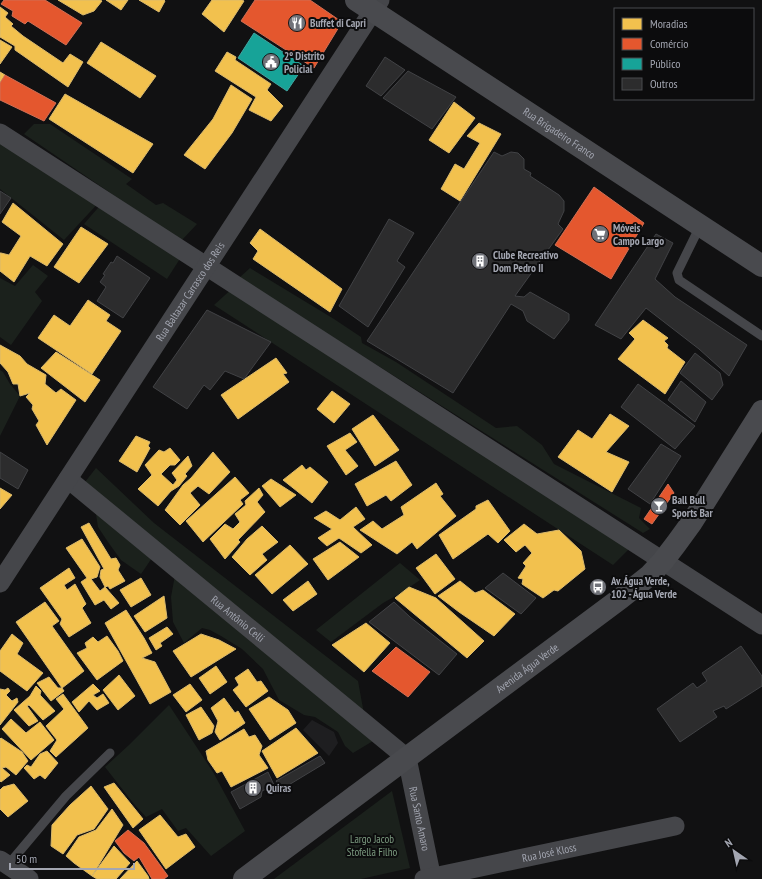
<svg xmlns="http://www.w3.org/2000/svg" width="762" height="879" viewBox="0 0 762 879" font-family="'PT Sans Narrow',sans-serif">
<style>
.built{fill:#1e1e20}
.green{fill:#1b211c}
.homes{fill:#f2c14e;stroke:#dab96c}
.shops{fill:#e4572e;stroke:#d06f55}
.public{fill:#17a398;stroke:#41a4a0}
.building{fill:#2c2c2d;stroke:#414245}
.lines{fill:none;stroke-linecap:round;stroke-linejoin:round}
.service{stroke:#45464a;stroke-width:9}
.minor{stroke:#45464a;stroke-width:19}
.secondary{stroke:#494a4e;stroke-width:22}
.labels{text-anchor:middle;stroke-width:4;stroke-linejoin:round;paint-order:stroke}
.poi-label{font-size:11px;font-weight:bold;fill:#a3a6b1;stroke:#0c0c0d;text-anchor:start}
.street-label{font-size:11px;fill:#a3a6b1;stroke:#0c0c0d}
.park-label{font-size:11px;fill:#7c9b80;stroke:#0c0c0d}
</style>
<rect width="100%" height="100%" fill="#111112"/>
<!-- built -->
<polygon class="built" points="312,720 334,732 338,743 329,756 303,730"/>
<!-- green -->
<g class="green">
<polygon points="34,124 50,124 132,179 126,184 156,205 163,203 197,224 181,241 24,134"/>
<polygon points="0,131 102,199 64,240 0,189"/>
<polygon points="104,201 183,254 167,279 84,224"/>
<polygon points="33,265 48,276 35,292 42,301 11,345 0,337 0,278 15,286"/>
<polygon points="250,268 334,319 361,337 362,343 396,362 496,428 517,426 542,445 554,464 641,508 639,518 650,529 643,533 239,278"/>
<polygon points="235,286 640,538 613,565 214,305"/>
<polygon points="0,370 3,372 10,384 20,396 0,436"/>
<polygon points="96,468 154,523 358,681 364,714 85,482"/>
<polygon points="95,508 154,555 141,574 121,560 108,542 98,527"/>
<polygon points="400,563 420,580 401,593 383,603 331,642 316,630"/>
<polygon points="175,575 378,738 353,753 345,746 338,732 315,717 304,715 279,700 263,669 242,649 221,636 210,630 202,628 184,643 173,622 171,597"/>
<polygon points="169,705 213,772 245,831 211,856 186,828 178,831 162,809 146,817 134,804 105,767 129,745"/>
<polygon points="392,791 410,868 361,879 274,879"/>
</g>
<!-- homes -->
<g class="homes">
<polygon points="58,0 100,0 102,1 94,11 83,15"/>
<polygon points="106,0 128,0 121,10"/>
<polygon points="139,0 164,0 165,1 159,12"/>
<polygon points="212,0 242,0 244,1 224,32 202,14"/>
<polygon points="0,7 8,13 5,17 13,24 11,26 23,36 63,63 70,54 83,62 68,87 15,50 15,46 0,37"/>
<polygon points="0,40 12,47 0,64"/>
<polygon points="101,42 156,76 140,98 87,63"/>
<polygon points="227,52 236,57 235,60 271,84 267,90 283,106 271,121 249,110 256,97 215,71"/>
<polygon points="0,72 5,75 0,83"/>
<polygon points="231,85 252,99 232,133 205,169 184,155 213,119"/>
<polygon points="65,94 153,144 133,173 49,119"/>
<polygon points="454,102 475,118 449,153 429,140"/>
<polygon points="479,123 501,134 460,201 441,189 455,164 464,169 480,143 467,136"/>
<polygon points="13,203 63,244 47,266 30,256 14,282 0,271 0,253 1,253 9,255 21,236 2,222"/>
<polygon points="81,227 108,244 79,283 54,267"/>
<polygon points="260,229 342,289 330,312 253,259 258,251 250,243"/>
<polygon points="88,300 110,315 106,321 121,331 92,374 38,338 54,315 70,326"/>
<polygon points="643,320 668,338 664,341 668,345 667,348 685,362 665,394 618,359 635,339 629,333"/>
<polygon points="0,345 20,356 27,364 46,375 45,384 56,393 61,389 76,400 47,445 36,425 39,421 32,409 33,405 26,397 30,393 20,396 18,384 13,384 8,372 0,363"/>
<polygon points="56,352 100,380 85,402 41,368"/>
<polygon points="276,358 287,373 283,374 289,382 238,419 221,395"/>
<polygon points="332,391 350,404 334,423 317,409"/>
<polygon points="610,414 629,426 606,452 629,462 612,492 558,457 578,430 592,439"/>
<polygon points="373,415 399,450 375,466 352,429"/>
<polygon points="350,433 357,442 345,450 358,466 346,475 327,446"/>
<polygon points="136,436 150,442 148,446 150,448 137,472 119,461"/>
<polygon points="170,448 180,460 175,465 170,465 161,474 173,485 177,480 172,473 188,456 192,466 185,474 187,476 179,486 171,491 158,506 138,489 152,475 145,465 159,450 164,452"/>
<polygon points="213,452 230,472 209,494 198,486 190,493 200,505 180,525 165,510 183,485 191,478"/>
<polygon points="396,461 412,485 391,501 386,495 367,506 355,484"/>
<polygon points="302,465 306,470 310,467 328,482 312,503 283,480"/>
<polygon points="235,477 249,493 240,500 243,504 203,542 186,521"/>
<polygon points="271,479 296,495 280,507 262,486"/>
<polygon points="436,483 443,494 440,496 456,516 417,549 412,542 397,554 360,530 373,521 382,529 404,515 401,507"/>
<polygon points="0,488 12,495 0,509"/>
<polygon points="259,488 263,495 257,502 265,512 238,540 240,542 225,559 210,539 225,524 233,529 240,522 235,514 246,505 245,501"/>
<polygon points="488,500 510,531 498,543 488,534 453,559 439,535 476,509 476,506"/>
<polygon points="356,507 365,519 353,527 372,545 361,553 339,538 327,546 318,538 332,529 314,518 326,511 340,520"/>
<polygon points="89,523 111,559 116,558 120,565 118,570 125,581 110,589 108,586 105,587 100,577 101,570 104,569 81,527"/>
<polygon points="524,524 537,534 559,530 581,551 585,569 558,591 554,590 543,598 522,584 523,579 518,578 526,566 523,563 532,553 525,545 516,552 504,540"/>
<polygon points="262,526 278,542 262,554 267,560 250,575 232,557 247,539"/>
<polygon points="82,539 100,567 97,577 91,579 100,591 105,587 119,603 111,609 104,600 95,605 81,582 87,578 66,548"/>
<polygon points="340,542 359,557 328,580 313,559"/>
<polygon points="290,545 308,564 272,594 255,575"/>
<polygon points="436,554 455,579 435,594 416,568"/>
<polygon points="69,568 75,578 64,585 67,590 75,584 86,604 82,608 91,623 69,637 60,624 62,619 40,588"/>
<polygon points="141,578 151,595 131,607 120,590"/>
<polygon points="308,581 317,594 293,611 283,600"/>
<polygon points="460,581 475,593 483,590 515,614 494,636 459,612 438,596"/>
<polygon points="409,587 436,598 484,641 467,658 395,598"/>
<polygon points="164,596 167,618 145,632 134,616"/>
<polygon points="45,602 59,621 52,626 84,671 62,688 16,622"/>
<polygon points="126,610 144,638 152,653 142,658 155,662 171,692 150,704 105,623"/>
<polygon points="366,623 390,643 364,672 332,645"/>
<polygon points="167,627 173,634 160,643 162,646 156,650 149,638"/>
<polygon points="12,634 23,643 17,654 43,673 27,691 0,671 0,651"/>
<polygon points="201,634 219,640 236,649 191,677 173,651"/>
<polygon points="107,636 118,651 123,661 97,680 77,653 87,648 85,643 93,637 98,642"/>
<polygon points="216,666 227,682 210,694 199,678"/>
<polygon points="248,669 257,682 261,681 268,691 246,707 233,690 239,685 235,678"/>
<polygon points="119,675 135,696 118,710 103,690"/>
<polygon points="49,677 58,688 62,688 64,691 51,701 37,683"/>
<polygon points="93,684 100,691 93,695 97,698 103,694 109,703 97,710 89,701 79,712 72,702"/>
<polygon points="190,684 202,700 186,712 173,695"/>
<polygon points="36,686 41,691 40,695 55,711 43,720 29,705 27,706 38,721 29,726 14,710 30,696"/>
<polygon points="8,688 10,691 6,695 12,701 17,698 18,702 0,725 0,689 5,690"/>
<polygon points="63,694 88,728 56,757 50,751 57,740 46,726 64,709 56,699"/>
<polygon points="269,697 288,710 296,723 270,740 249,709"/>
<polygon points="224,698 235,713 238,711 245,723 220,740 215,732 218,721 211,708"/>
<polygon points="201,707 214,726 212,733 199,740 186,715"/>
<polygon points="11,719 26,733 40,722 54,740 31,760 2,729"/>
<polygon points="296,728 318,753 277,778 262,751"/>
<polygon points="244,729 249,737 255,735 262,746 259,755 268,768 231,787 222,771 217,773 208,760 206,751"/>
<polygon points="1,738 22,752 28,761 16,775 6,767 2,768 10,775 1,782 0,781 0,739"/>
<polygon points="47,751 58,763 45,779 40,775 34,779 24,768 27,765 31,767 40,754"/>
<polygon points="114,783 143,819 133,828 104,787"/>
<polygon points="14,784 28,801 8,817 0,809 0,790 3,787"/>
<polygon points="91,786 108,809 94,829 77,835 63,854 51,846 52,825 70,805"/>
<polygon points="112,809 123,825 92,876 74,863 66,856 79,837 96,830"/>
<polygon points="160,815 178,837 186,834 195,847 166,869 139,830"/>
<polygon points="114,846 130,863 116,879 97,879 92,876"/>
<polygon points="137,861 148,876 149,879 120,879"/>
</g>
<!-- shops -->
<g class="shops">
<polygon points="4,0 45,0 82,23 66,45 28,21 25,24 12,16 13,11 1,4"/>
<polygon points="255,0 310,0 342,22 314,68 241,21"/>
<polygon points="5,75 56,103 44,121 0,100 0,83"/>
<polygon points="594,187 644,223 611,279 555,245"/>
<polygon points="668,484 674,493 652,524 644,519"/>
<polygon points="396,647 430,672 408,697 372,671"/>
<polygon points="128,830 144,843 168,876 164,879 152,879 139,857 134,861 124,853 115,841"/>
</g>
<!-- public -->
<polygon class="public" points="254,33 304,66 287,91 238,58"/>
<!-- building -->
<g class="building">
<polygon points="385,57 405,70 381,96 366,86"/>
<polygon points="408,71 456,97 432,129 383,98"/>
<polygon points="494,152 502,156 511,152 518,153 524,159 524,169 531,173 530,176 559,195 564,201 564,211 558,224 563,229 515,296 524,297 530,292 569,314 569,320 554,339 527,321 523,311 511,304 453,393 367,341"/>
<polygon points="0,191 11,198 0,214"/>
<polygon points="389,219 414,233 397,261 405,267 368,327 339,306"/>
<polygon points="656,234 673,243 655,279 675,297 747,345 729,376 699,349 646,308 621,339 595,325"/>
<polygon points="117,256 150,278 123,318 97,301 106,287 100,282 105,275 103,274 111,262 113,263"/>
<polygon points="207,310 271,342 244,379 225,371 210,390 204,385 187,409 153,387"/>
<polygon points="695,353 720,373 723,385 712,400 680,373"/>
<polygon points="681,381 706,402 695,422 668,400"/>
<polygon points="638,384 695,426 675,449 621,407"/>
<polygon points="661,444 681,456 650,504 628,489"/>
<polygon points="0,452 28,470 18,489 0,478"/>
<polygon points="503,573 536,598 521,614 485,588"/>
<polygon points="394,602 410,617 457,654 439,675 369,622"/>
<polygon points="741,646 762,676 762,686 726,709 724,706 713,711 717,717 680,742 657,709 693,683 697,688 707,681 702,673"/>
<polygon points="320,756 325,763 282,789 276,781"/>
<polygon points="268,772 274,785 262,791 261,797 240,809 231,792"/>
</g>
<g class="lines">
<!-- service -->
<g class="service">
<polyline points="700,226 677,273 679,280 762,336"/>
<polyline points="8,865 66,796 110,753"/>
</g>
<!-- minor -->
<g class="minor">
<polyline points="0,133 762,625"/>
<path id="s1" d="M68,479l339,279 25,121"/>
<path id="s2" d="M0,583l380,-583"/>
<polyline points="0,860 29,879"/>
<path id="s3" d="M424,879l251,-53"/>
</g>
<!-- secondary -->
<g class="secondary">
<path id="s4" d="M356,0l406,266"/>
<path id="s5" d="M244,879l377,-281 29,-23 13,-14 13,-17 16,-22 70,-111"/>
</g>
</g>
<!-- icons -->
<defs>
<g id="restaurant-disc" transform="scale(0.9)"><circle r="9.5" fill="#707279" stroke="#0c0c0d"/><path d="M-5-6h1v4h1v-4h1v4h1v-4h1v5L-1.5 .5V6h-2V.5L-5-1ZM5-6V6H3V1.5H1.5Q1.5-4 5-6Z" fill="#fff"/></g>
<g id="civic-disc" transform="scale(0.9)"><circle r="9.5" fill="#707279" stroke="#0c0c0d"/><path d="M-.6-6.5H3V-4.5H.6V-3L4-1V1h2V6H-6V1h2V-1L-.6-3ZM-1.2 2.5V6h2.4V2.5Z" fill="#fff"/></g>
<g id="supermarket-disc" transform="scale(0.9)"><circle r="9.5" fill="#707279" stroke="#0c0c0d"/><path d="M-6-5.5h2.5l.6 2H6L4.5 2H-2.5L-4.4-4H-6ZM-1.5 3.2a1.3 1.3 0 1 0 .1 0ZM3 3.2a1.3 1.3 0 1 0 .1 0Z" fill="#fff"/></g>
<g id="building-disc" transform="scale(0.9)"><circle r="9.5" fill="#707279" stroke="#0c0c0d"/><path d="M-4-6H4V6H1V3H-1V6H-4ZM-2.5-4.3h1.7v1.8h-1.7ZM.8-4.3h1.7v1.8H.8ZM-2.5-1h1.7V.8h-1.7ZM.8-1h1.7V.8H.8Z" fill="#fff"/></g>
<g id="bar-disc" transform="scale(0.9)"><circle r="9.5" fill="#707279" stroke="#0c0c0d"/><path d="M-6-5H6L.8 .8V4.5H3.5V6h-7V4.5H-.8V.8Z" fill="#fff"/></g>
<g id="bus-disc" transform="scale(0.9)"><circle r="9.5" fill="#707279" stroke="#0c0c0d"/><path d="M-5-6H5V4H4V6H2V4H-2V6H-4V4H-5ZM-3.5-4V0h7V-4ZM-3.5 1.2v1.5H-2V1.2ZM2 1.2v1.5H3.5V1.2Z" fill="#fff"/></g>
</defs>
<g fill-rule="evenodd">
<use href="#restaurant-disc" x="297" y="23"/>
<use href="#civic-disc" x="271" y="62"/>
<use href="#supermarket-disc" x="600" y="234"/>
<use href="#building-disc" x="480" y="261"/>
<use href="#bar-disc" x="659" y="506"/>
<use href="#bus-disc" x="598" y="587"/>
<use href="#building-disc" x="253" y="788"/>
</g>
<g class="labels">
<!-- poi labels -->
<g class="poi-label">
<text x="310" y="27">Buffet di Capri</text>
<text x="284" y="60">2º Distrito<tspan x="284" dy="13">Policial</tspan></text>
<text x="613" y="232">Móveis<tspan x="613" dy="13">Campo Largo</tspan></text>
<text x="493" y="259">Clube Recreativo<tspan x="493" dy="13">Dom Pedro II</tspan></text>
<text x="672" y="504">Ball Bull<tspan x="672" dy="13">Sports Bar</tspan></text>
<text x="611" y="585">Av. Água Verde,<tspan x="611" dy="13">102 - Água Verde</tspan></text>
<text x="266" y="792">Quiras</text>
</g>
<!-- street labels -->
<g class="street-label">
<text dy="4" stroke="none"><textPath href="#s4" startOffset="243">Rua Brigadeiro Franco</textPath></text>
<text dy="4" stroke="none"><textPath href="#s2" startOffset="348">Rua Baltazar Carrasco dos Reis</textPath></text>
<text dy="4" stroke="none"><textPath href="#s1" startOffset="220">Rua Antônio Celli</textPath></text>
<text dy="4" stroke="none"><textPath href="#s5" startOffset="353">Avenida Água Verde</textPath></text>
<text dy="4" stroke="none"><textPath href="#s1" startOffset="501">Rua Santo Amaro</textPath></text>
<text dy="4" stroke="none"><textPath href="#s3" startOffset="128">Rua José Kloss</textPath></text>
</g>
<!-- park labels -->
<g class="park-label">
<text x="372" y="843">Largo Jacob<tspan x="372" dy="13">Stofella Filho</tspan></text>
</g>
</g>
<!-- legend -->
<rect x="614" y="8" width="140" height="92" fill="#0c0c0d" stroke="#484a4f"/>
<rect x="622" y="18" width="20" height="12" fill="#f2c14e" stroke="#484a4f"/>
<text x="650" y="28" font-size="12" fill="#a3a6b1">Moradias</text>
<rect x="622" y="38" width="20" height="12" fill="#e4572e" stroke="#484a4f"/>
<text x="650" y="48" font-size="12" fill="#a3a6b1">Comércio</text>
<rect x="622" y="58" width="20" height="12" fill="#17a398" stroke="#484a4f"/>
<text x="650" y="68" font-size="12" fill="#a3a6b1">Público</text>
<rect x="622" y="78" width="20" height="12" fill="#2c2c2d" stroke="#484a4f"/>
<text x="650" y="88" font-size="12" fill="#a3a6b1">Outros</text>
<!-- north arrow -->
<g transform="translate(734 851) rotate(326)" stroke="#0c0c0d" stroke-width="3" paint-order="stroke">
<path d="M0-3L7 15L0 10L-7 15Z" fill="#a3a6b1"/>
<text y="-6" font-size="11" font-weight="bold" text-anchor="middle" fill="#a3a6b1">N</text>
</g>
<!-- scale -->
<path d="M10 863v6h124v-6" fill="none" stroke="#a3a6b1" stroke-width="2"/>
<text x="16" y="863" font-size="12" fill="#a3a6b1" stroke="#0c0c0d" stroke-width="3" paint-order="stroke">50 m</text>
</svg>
